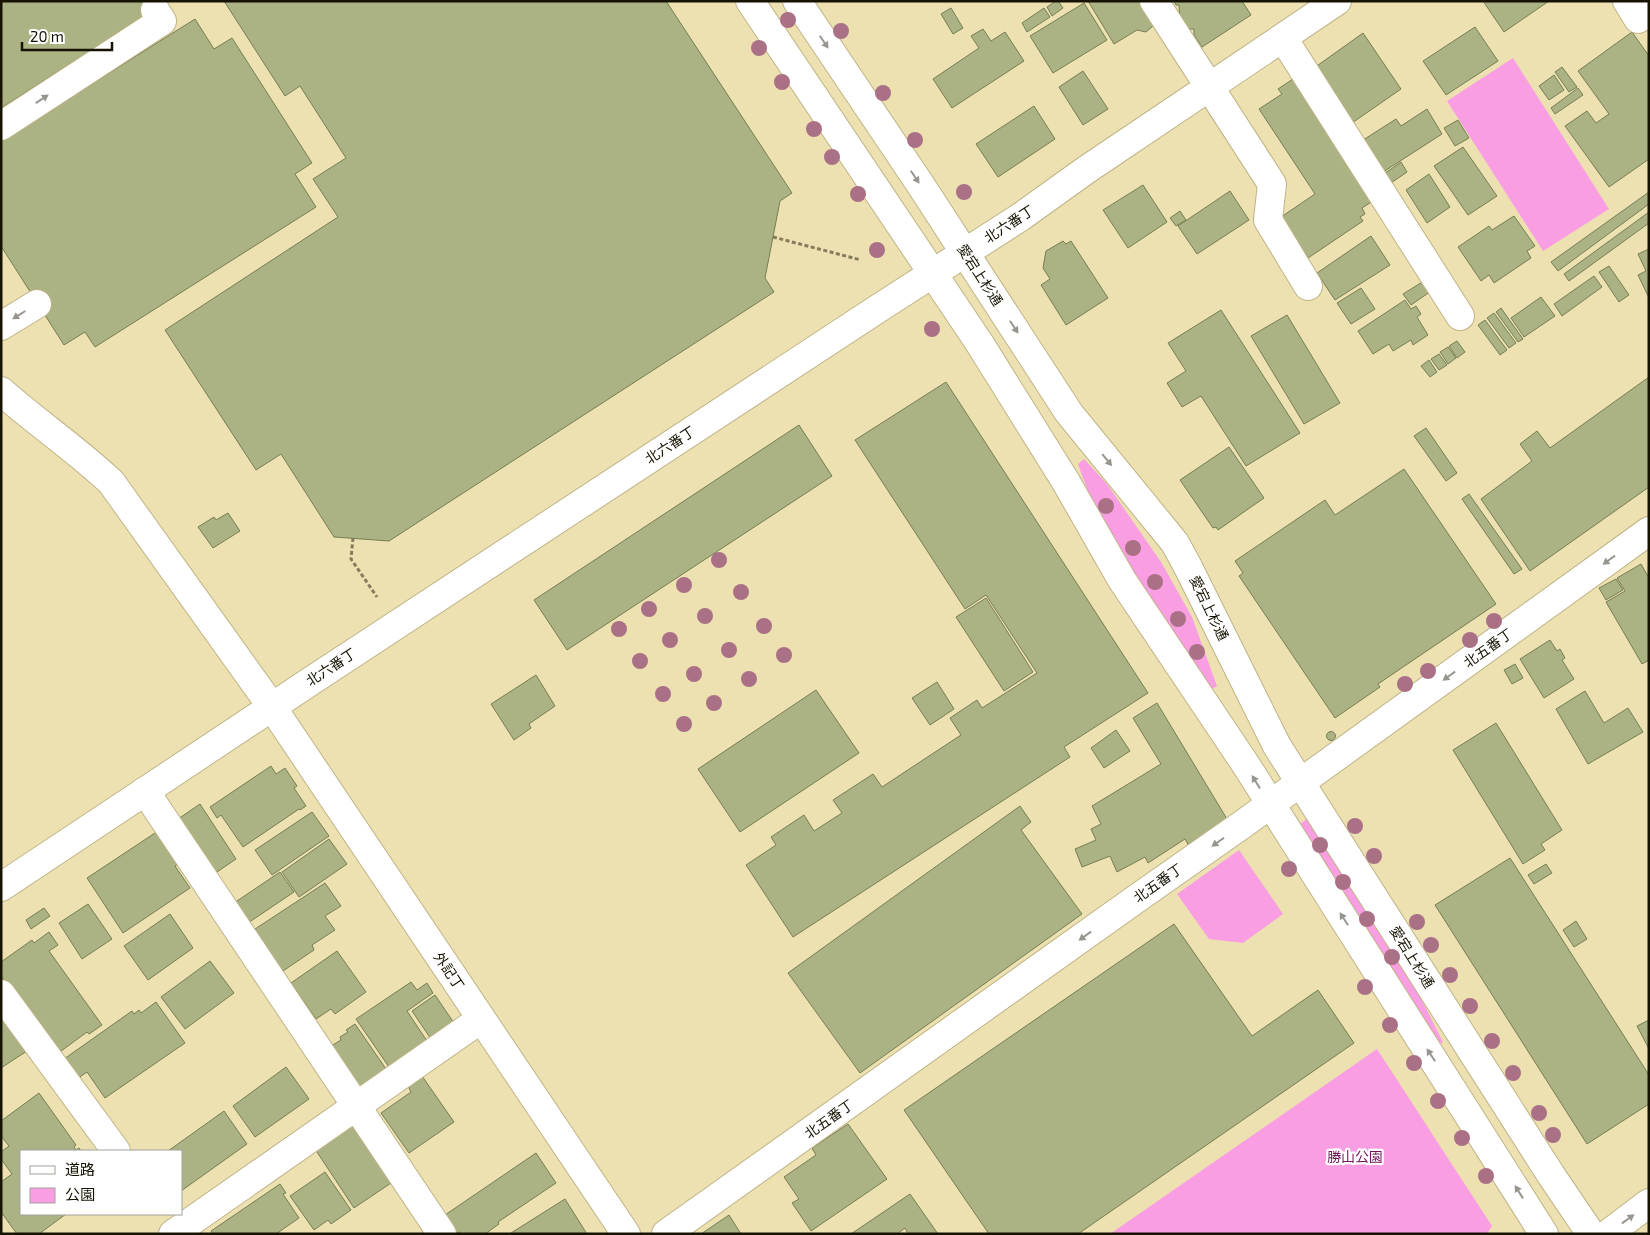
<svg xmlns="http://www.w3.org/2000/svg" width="1650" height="1235" viewBox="0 0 1650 1235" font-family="'Exo 2','Noto Sans JP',sans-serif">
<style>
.green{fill:#f99ee3}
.building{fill:#abb385;stroke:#767e52}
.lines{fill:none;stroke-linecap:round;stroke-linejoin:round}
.minor-casing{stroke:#bfb486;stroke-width:30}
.path{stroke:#847c5c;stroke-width:3;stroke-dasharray:4 2.5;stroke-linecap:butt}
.minor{stroke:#fff;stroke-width:28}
.tree{fill:#aa7086}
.oneway{fill:#97958e}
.labels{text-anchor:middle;stroke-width:4.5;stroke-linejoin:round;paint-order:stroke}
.street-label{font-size:14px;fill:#171303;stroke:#fff}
.park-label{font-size:14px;fill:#731463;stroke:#fff}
</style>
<rect width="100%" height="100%" fill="#ede1b1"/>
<!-- green -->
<g class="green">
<polygon points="1513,58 1609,209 1543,251 1447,101"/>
<path d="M1084,459l23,25 54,78 31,55 25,69 -7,4c-50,-72 -104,-142 -132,-226z"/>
<polygon points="1308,818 1408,973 1443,1042 1440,1044 1300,824"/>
<polygon points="1239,850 1283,914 1243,943 1209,939 1177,894"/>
<polygon points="1377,1049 1492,1226 1487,1234 1110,1234"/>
</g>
<!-- building -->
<g class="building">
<polygon points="1,1 168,1 1,108"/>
<polygon points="224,1 666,1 792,193 780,201 765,278 774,292 389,541 334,537 281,454 256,470 165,330 338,217 313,179 346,158 300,86 285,96"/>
<polygon points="1056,1 1058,1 1063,8 1052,16 1047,7"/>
<polygon points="1088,1 1142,1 1154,23 1153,26 1146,32 1137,30 1114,44"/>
<polygon points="1174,1 1242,1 1251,15 1202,47 1194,35 1194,29 1184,29 1180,23 1179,5 1176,5"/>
<polygon points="1483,1 1549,1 1504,32"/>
<polygon points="1084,3 1107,40 1053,73 1030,36"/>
<polygon points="951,8 963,28 953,34 941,14"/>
<polygon points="1044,8 1050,17 1027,32 1022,23"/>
<polygon points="195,19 214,49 232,38 312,163 295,174 316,207 95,347 85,332 64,345 1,246 1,141"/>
<polygon points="1475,27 1498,61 1446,95 1423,61"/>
<polygon points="983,29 991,41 1005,32 1024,61 952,108 933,79 979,48 971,36"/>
<polygon points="1632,32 1649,56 1649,159 1609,187 1565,126 1587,111 1596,123 1609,114 1578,71"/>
<polygon points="1363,33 1401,89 1352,123 1314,68"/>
<polygon points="1562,67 1577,87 1569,92 1555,72"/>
<polygon points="1083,71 1108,109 1083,125 1059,87"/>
<polygon points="1554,75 1564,90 1549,100 1539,86"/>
<polygon points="1296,77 1376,199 1362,208 1365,214 1360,217 1363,221 1308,258 1281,217 1315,194 1259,109 1282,94 1278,89"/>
<polygon points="1578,88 1583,95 1555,114 1551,108"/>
<polygon points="1034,106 1055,139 998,177 976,144"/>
<polygon points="1427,109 1442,134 1380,174 1360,142 1396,119 1401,126"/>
<polygon points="1458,120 1469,138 1455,146 1444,128"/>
<polygon points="1463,147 1497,196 1468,215 1434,166"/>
<polygon points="1401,162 1407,172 1388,185 1381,176"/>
<polygon points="1429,174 1450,207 1427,223 1406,190"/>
<polygon points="1143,185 1167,222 1128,248 1103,210"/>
<polygon points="1230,191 1249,220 1197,254 1178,226"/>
<polygon points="1649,192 1649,204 1558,271 1551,262"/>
<polygon points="1180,211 1186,220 1176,226 1170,218"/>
<polygon points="1649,212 1649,223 1569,281 1564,274"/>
<polygon points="1514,216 1535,246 1527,251 1531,258 1494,283 1489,275 1481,281 1458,247 1489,226 1492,230"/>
<polygon points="1371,236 1390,265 1335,300 1317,273"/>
<polygon points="1063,241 1066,244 1071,241 1108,298 1066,325 1041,285 1050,279 1043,268 1046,251"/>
<polygon points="1649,249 1649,298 1638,275 1646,271 1638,254"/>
<polygon points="1609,266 1629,295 1619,302 1599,272"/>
<polygon points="1594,276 1602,287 1562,316 1554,304"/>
<polygon points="1427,279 1434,289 1411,305 1403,294"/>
<polygon points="1361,288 1375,309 1351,324 1337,303"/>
<polygon points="1541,297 1555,316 1524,337 1511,318"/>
<polygon points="1405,300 1411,309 1416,306 1421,314 1417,317 1428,335 1413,345 1411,340 1393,351 1389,344 1373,354 1358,331"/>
<polygon points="1501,308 1523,339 1518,342 1496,312"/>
<polygon points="1221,310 1300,433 1246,466 1201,396 1182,407 1167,383 1186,371 1168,343"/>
<polygon points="1494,313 1516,343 1509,348 1487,318"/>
<polygon points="1287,315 1340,403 1304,424 1251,336"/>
<polygon points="1485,320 1507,350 1500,355 1478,325"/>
<polygon points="1457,341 1465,352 1457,358 1449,346"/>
<polygon points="1448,347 1456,358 1448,364 1440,352"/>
<polygon points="1439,354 1447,365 1439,370 1431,359"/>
<polygon points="1429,360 1437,372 1430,377 1421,366"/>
<polygon points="1649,377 1649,487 1530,571 1481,499 1532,461 1520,444 1537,431 1550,448"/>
<polygon points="946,382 1148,693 1064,747 1070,757 793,937 746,865 776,845 771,837 804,815 814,831 842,813 833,800 873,774 882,787 961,735 950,718 977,700 982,708 1037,673 986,595 965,609 855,440"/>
<polygon points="799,425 832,476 567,650 534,600"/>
<polygon points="1426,428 1457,473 1446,481 1414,436"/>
<polygon points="1229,447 1264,498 1218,530 1216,527 1213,528 1180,480"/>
<polygon points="1404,469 1496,604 1378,684 1380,687 1335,718 1239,576 1243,573 1235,561 1325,500 1335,515"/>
<polygon points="1469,494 1522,569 1514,574 1462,499"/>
<polygon points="228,513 240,531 213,548 198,527 214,517 216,520"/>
<polygon points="1641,564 1649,578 1649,660 1642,664 1606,602 1625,591 1617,578"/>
<polygon points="1616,579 1623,590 1606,600 1599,588"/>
<polygon points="986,598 1033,672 1004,691 956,617"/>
<polygon points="1550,640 1557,651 1560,649 1565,658 1562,660 1574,679 1544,698 1520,659"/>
<polygon points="1515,664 1523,678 1512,684 1504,670"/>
<polygon points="536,675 555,706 529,724 531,728 514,740 491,704"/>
<polygon points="937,682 954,709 930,725 912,698"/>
<polygon points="816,690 859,753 740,832 698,769"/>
<polygon points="1585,691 1604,723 1628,708 1643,732 1588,764 1556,709"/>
<polygon points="1157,703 1227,819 1209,831 1212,835 1190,848 1185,839 1148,863 1145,857 1117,872 1110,856 1082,867 1075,849 1096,840 1091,829 1101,824 1092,806 1161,764 1133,718"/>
<polygon points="1496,723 1562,830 1541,844 1545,850 1523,864 1453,750"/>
<polygon points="1116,730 1130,751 1104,768 1091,748"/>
<circle cx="1331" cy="736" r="4.5"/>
<polygon points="271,766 276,774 285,768 297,786 294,788 306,806 300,810 299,809 243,847 221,815 217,818 210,807"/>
<polygon points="200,804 236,859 214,874 178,819"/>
<polygon points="1020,806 1031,822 1021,830 1082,914 860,1073 788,973"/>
<polygon points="312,812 329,836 272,875 255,850"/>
<polygon points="158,831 180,863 175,866 190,888 123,933 87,878"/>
<polygon points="329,839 347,864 299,897 282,872"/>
<polygon points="1510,858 1649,1075 1649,1104 1587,1144 1435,905"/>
<polygon points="1546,864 1552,873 1534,884 1528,875"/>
<polygon points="280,872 294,892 248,923 234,903"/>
<polygon points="325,883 341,906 325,916 335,930 312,945 314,950 280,973 252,931"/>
<polygon points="88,904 112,939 82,959 59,923"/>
<polygon points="44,908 50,916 31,929 26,920"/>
<polygon points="170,914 193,948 148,980 124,946"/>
<polygon points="1576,921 1587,939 1574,947 1563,930"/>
<polygon points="1174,924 1252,1036 1318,990 1354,1043 1078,1234 989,1234 904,1110"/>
<polygon points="49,932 58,945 49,951 102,1025 89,1034 87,1032 57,1054 1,976 1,962 32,940 34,943"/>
<polygon points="337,951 366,992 335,1014 331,1009 316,1019 291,983"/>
<polygon points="210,961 234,993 185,1029 161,997"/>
<polygon points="411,982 417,990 427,983 433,993 407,1011 427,1041 389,1067 356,1019"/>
<polygon points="435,995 454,1023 431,1039 412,1011"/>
<polygon points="156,1002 185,1043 105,1098 87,1072 77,1079 64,1059 132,1011 134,1014 139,1010 141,1013"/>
<polygon points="1,1013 30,1049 1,1068"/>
<polygon points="1649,1020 1649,1049 1637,1026"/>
<polygon points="355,1024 386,1069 359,1087 331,1046 341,1040 340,1037 348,1032 346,1030"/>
<polygon points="286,1067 309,1099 255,1137 233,1106"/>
<polygon points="422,1076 454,1122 409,1153 381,1113 411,1092 408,1086"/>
<polygon points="39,1093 76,1145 74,1147 76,1150 79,1148 81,1151 21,1151 21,1214 66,1214 39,1234 17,1234 1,1212 1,1182 12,1174 1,1159 1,1152 9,1146 1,1136 1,1121"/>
<polygon points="224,1111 247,1144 181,1191 181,1151 168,1151"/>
<polygon points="848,1124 887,1179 811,1231 792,1203 799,1199 784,1177 816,1155 812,1148"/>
<polygon points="352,1125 391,1183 354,1208 315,1149"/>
<polygon points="536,1153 556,1183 498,1222 499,1224 485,1234 461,1234 460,1232 453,1234 442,1217"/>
<polygon points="325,1172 351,1210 331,1224 328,1220 314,1230 290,1196"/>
<polygon points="280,1184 286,1193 283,1194 299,1218 276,1234 213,1234 211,1231"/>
<polygon points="910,1194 938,1234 908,1234 905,1228 897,1234 851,1234"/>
<polygon points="565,1199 587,1234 511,1234 511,1233"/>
<polygon points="729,1215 741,1234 701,1234"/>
</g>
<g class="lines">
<!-- minor casing -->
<g class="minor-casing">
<g id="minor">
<polyline points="750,1 980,344 1066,482 1122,580 1246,765 1544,1234"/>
<polyline points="797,1 920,184 1069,413 1175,543 1188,567 1277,746 1551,1175 1591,1234"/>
<polyline points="1154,1 1272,184 1268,220 1308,286"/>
<polyline points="1627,1 1638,19 1649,12"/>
<polyline points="1283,38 1460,316"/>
<polyline points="1,126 162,21 155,10"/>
<polyline points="1,326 37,304"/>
<path d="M1,391c36,32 75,58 110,91l161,225 354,527"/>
<polyline points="145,791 442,1234"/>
<polyline points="1,887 314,679 879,308 1022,216 1086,170 1337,1"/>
<polyline points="1,994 116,1151"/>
<polyline points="173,1234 481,1019"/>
<polyline points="666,1234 1136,899 1243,824 1649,531"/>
<polyline points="1608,1234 1649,1203"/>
</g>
</g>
<!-- path -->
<g class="path">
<polyline points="773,237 861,260"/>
<polyline points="353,538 351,559 377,597"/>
</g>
<!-- minor -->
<use href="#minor" class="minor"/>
</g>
<!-- trees -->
<g class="tree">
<circle cx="788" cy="20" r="8"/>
<circle cx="841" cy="31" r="8"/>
<circle cx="759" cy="48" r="8"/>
<circle cx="782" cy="82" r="8"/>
<circle cx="883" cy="93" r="8"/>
<circle cx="814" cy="129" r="8"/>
<circle cx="915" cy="140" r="8"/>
<circle cx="832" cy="157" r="8"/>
<circle cx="964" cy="192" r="8"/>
<circle cx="858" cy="194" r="8"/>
<circle cx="877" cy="250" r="8"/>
<circle cx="932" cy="329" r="8"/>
<circle cx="1106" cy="506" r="8"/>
<circle cx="1133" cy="548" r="8"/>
<circle cx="719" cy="560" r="8"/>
<circle cx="1155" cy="582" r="8"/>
<circle cx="684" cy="585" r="8"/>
<circle cx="741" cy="592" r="8"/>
<circle cx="649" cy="609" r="8"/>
<circle cx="705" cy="616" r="8"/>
<circle cx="1178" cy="619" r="8"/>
<circle cx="1494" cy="621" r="8"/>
<circle cx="764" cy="626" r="8"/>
<circle cx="619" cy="629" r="8"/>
<circle cx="670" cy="640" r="8"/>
<circle cx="1470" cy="640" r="8"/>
<circle cx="729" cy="650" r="8"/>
<circle cx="1197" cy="652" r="8"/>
<circle cx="784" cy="655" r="8"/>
<circle cx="640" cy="661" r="8"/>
<circle cx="1428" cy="671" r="8"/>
<circle cx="694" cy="674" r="8"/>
<circle cx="749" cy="679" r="8"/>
<circle cx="1405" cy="684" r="8"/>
<circle cx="663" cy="694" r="8"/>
<circle cx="714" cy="703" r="8"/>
<circle cx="684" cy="724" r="8"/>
<circle cx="1355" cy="826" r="8"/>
<circle cx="1320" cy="845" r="8"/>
<circle cx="1374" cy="856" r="8"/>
<circle cx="1289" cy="869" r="8"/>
<circle cx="1343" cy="882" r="8"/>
<circle cx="1367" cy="919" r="8"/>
<circle cx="1417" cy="922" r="8"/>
<circle cx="1431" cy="945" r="8"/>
<circle cx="1392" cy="957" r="8"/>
<circle cx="1450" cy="975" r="8"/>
<circle cx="1365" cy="987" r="8"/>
<circle cx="1470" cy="1006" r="8"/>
<circle cx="1390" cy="1025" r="8"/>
<circle cx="1492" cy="1041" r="8"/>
<circle cx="1414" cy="1063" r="8"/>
<circle cx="1513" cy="1073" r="8"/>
<circle cx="1438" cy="1101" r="8"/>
<circle cx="1539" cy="1113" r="8"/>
<circle cx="1553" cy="1135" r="8"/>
<circle cx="1462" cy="1138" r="8"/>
<circle cx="1486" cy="1176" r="8"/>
</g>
<!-- one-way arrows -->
<defs><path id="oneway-solid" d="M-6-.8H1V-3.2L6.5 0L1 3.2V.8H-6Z" transform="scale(1.25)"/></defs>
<g class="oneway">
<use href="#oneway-solid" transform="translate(824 42) rotate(56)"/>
<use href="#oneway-solid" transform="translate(42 99) rotate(-33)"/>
<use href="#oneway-solid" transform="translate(915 177) rotate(56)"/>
<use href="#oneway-solid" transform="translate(19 315) rotate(148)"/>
<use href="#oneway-solid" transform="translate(1014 327) rotate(57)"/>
<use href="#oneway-solid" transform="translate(1107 460) rotate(51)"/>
<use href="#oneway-solid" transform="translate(1609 560) rotate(144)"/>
<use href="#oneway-solid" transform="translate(1449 676) rotate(144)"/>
<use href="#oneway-solid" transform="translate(1256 782) rotate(-122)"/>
<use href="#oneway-solid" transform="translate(1218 842) rotate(145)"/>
<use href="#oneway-solid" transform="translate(1344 919) rotate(-123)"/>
<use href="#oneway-solid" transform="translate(1085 936) rotate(144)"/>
<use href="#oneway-solid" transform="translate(1431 1055) rotate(-123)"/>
<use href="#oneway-solid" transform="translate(1519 1192) rotate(-122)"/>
<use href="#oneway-solid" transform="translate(1628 1219) rotate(-36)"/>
</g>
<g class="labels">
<!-- street labels -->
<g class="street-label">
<text transform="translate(1009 224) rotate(-33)" y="5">北六番丁</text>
<text transform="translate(980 275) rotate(57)" y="5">愛宕上杉通</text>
<text transform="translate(670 445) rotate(-33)" y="5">北六番丁</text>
<text transform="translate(1209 608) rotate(64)" y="5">愛宕上杉通</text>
<text transform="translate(1488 648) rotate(-35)" y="5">北五番丁</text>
<text transform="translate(331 667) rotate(-33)" y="5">北六番丁</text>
<text transform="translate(1158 883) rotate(-35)" y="5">北五番丁</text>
<text transform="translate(1412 957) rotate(58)" y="5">愛宕上杉通</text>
<text transform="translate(449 971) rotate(56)" y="5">外記丁</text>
<text transform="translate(829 1119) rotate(-35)" y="5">北五番丁</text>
</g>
<!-- park labels -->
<g class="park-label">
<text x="1355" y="1162">勝山公園</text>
</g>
</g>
<!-- border -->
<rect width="1650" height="1235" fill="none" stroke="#171303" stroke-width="5"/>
<!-- legend -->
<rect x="20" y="1150" width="162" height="65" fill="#ffffff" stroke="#a2a19a"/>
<rect x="30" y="1166" width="25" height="8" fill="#ffffff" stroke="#a2a19a"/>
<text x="65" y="1175" font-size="15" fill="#171303">道路</text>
<rect x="30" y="1188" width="25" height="15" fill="#f99ee3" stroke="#a2a19a"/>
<text x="65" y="1200" font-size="15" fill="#171303">公園</text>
<!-- scale -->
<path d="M22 42v8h90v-8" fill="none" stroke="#171303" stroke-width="2.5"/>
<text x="30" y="42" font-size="15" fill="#171303" stroke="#ffffff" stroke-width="4" paint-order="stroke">20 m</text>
</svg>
